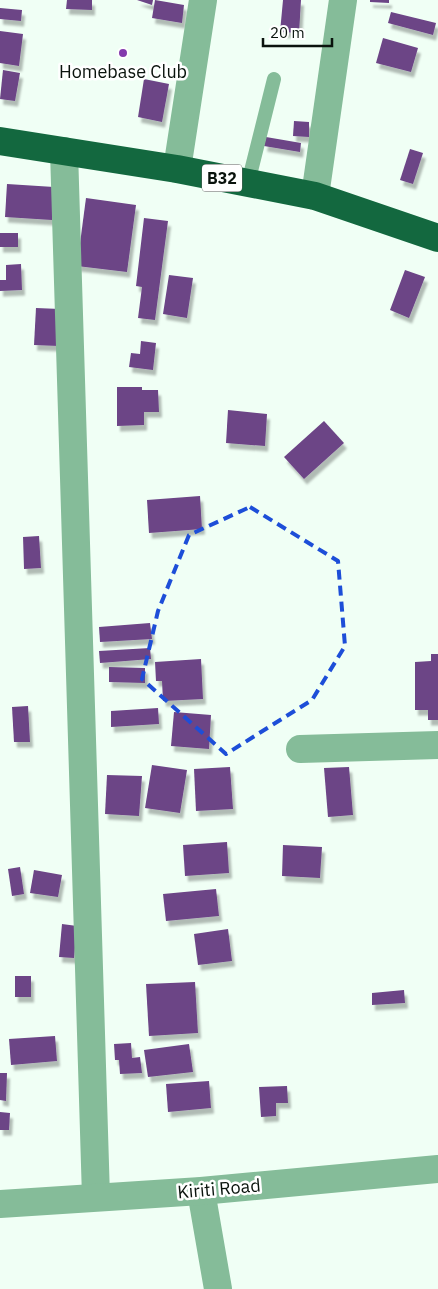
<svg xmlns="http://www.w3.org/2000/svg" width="438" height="1289" viewBox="0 0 438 1289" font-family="'IBM Plex Sans',sans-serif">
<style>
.building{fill:#6c4486;filter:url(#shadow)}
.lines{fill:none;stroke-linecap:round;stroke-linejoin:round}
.lane{stroke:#85bc99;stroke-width:14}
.street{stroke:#85bc99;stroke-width:28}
.highway{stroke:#13683f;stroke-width:28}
.marked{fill:none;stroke:#1d4ed8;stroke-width:4;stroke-dasharray:10 6;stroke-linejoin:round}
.poi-dot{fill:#833aad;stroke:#fff;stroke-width:2}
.labels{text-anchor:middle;stroke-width:5;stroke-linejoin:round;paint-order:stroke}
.shield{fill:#fff;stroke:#545a56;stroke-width:1}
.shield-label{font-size:16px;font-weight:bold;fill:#0a130d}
.poi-label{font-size:18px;fill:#0a130d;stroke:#fff}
.street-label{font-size:18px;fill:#0a130d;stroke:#fff}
</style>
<defs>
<filter id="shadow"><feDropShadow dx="3" dy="5.5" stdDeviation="1" flood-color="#0004"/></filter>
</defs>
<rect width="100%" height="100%" fill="#f0fff5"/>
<!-- building -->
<g class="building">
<polygon points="67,0 92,0 92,10 66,9"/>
<polygon points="137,0 153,0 152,5"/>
<polygon points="155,0 184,5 182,23 152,18"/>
<polygon points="283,0 301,0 299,33 280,32"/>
<polygon points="370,0 389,0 389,3 370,2"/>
<polygon points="0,8 22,10 21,21 0,19"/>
<polygon points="391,12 436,23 433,35 388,23"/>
<polygon points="0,31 23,34 19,66 0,63"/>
<polygon points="383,38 418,48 411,72 376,63"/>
<polygon points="3,70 20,73 15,101 0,99"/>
<polygon points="144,79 169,84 162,122 138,117"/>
<polygon points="294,121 309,122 309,137 293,136"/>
<polygon points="266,137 301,143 300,152 264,146"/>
<polygon points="410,149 423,153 413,184 400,180"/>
<polygon points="7,184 54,187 52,220 5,217"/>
<polygon points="86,198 136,205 127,272 77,266"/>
<polygon points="144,218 168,221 155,320 138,318 142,287 136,286"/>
<rect x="0" y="233" width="18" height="14"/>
<polygon points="21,264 22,290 0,291 0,280 6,280 6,265"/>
<polygon points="405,270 425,277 409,318 390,310"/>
<polygon points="169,275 193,278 187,318 163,314"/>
<polygon points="36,308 60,309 59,346 34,345"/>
<polygon points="141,341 156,343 153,370 129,367 131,353 140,354"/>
<polygon points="117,387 142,387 142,390 158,390 159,412 144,412 144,425 117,426"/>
<polygon points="228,410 267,414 265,446 226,443"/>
<polygon points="324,421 344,443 304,479 284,457"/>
<polygon points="200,496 202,529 149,533 147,500"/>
<polygon points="39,536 41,568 24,569 23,537"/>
<polygon points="150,623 152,639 100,642 99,627"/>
<polygon points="150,648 151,659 100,663 99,651"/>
<polygon points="431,654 438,654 438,720 428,720 428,710 415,710 415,662 431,661"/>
<polygon points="201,659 203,699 163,701 162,681 156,681 155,662"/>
<polygon points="109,667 145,668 145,683 109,682"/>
<polygon points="28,706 30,742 14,742 12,707"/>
<polygon points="158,708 159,724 111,727 111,711"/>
<polygon points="174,712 211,715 209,749 171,746"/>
<polygon points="152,765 187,770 180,813 145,808"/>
<polygon points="230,767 233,809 196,811 194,769"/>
<polygon points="349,767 353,815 328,817 324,768"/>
<polygon points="107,775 142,776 139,816 105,814"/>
<polygon points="227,842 229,873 185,876 183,845"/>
<polygon points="283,845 322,847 320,878 282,876"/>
<polygon points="20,867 24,894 12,896 8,869"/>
<polygon points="34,870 62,875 58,897 30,893"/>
<polygon points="216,889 219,916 166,921 163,894"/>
<polygon points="62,924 77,926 74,958 59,957"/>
<polygon points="228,929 232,961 198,965 194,934"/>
<rect x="15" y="976" width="16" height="21"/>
<polygon points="195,982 198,1033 149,1036 146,984"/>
<polygon points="404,990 405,1003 372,1005 372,993"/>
<polygon points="55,1036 57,1061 11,1065 9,1039"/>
<polygon points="131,1043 132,1058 140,1057 142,1073 120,1074 119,1060 115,1060 114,1044"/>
<polygon points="189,1044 193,1072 148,1077 144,1050"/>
<polygon points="0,1073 7,1073 6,1101 0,1100"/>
<polygon points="209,1081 211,1108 168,1112 166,1084"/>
<polygon points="287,1086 288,1103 276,1103 276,1116 261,1117 259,1087"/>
<polygon points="0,1112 10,1113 9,1130 0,1130"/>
</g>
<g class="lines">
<!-- lane -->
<polyline class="lane" points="248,183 274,79"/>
<!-- street -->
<g class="street">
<polyline points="64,151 96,1197"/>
<polyline points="177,169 203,0"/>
<polyline points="315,196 343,0"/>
<polyline points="300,749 438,745"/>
<polyline points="201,1191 218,1289"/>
<polyline points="0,1204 201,1191 438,1169"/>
</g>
<!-- highway -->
<polyline class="highway" points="0,141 177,169 315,196 438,238"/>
</g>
<!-- marked area -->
<path class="marked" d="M250,507l88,54 7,85 -33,54 -86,54 -84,-75 16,-68 31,-76z"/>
<!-- markers -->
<circle class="poi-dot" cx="123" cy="53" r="5"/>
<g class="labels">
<!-- shield labels -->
<rect class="shield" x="202" y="164.5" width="40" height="27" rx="4"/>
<g class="shield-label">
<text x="222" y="184">B32</text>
</g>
<!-- poi labels -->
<g class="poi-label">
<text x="123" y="78">Homebase Club</text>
</g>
<!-- street labels -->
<g class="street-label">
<text transform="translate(219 1189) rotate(-5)" y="6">Kiriti Road</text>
</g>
</g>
<!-- scale -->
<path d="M263 38v8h69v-8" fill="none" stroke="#0a130d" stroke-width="2.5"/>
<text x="270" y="38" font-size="15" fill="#0a130d" stroke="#ffffff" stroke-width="4" paint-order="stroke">20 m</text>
</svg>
